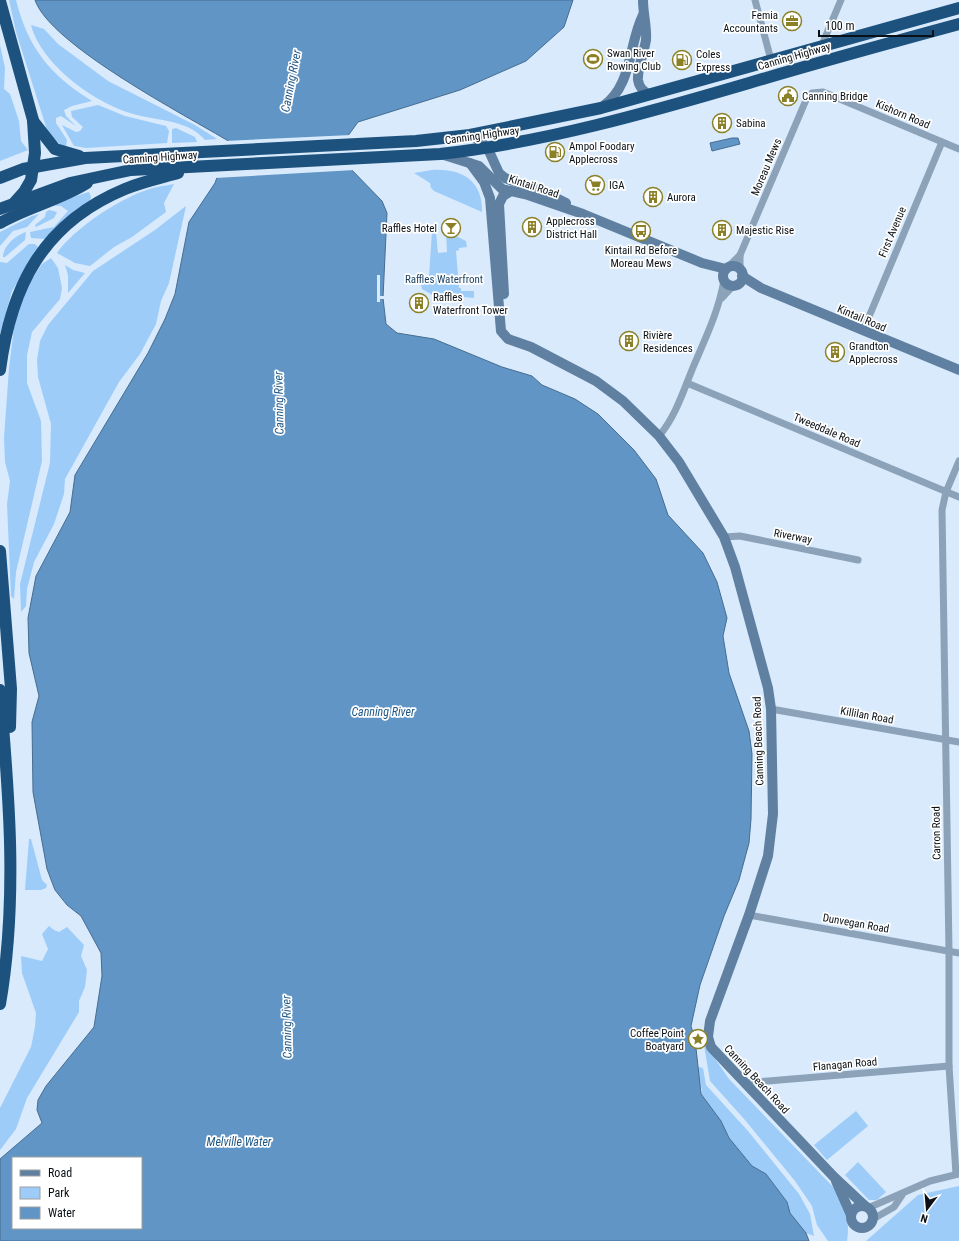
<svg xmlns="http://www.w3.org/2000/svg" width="959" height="1241" viewBox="0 0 959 1241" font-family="'Roboto Condensed',sans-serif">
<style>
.green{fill:#9dccf9}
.water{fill:#6195c5;stroke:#476d90;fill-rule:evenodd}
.pier{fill:#d8eafc}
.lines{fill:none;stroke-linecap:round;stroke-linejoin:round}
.street{stroke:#8ca2b8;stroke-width:7}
.secondary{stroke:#5f80a0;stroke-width:10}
.highway{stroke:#1e527e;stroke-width:12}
.labels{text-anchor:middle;stroke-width:3.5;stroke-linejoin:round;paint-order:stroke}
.poi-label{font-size:11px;fill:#0a1015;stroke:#fff;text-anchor:start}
.street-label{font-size:11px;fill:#0a1015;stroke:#fff}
.park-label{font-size:11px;fill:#173e5f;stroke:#fff}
.water-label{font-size:12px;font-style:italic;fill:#1e5786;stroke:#fff}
</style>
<rect width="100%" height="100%" fill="#d8eafc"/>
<!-- green -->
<g class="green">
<path d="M9,0h7c12,48 34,75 76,101l-20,5 -8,4 2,6 10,10 -15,-10 -5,2v5l11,17 -1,6 -5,-1 -13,-12 -32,-101z"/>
<path d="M31,25l13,4 14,15 50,37 87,44 22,14 -12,1c-17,-20 -45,-19 -68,-25 -40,-10 -95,-49 -106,-90z"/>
<polygon points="0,45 5,68 4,89 10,94 19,121 21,141 28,150 0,161"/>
<polygon points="98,105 125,116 166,126 169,131 167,143 86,148 74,146 62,125 76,132 80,131 83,127 72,117 71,111"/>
<polygon points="176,128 195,137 197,142 172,143 172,129"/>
<path d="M432,170c30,-2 51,11 50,42l-48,-21 -3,-3 -1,-5 -16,-10z"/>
<path d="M174,184l-10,19 2,9 -34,25 -18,10 -24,19 -15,-3 -18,-10c17,-24 59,-52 87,-62 9,-4 20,-5 30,-7z"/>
<polygon points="89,192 91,197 90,202 80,207 45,239 31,238 30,232 54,227 68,211 61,206 47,205"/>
<polygon points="186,206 169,283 161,301 156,324 140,354 119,382 65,479 64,494 54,524 34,562 27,589 26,606 21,612 20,584 50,463 51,424 38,377 37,360 40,341 48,325 93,271 155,230"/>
<polygon points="49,210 57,212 54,218 36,227 35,225 45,217 46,212"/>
<polygon points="39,214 27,227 13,231 0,246 0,232 32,216"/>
<polygon points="432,231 436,232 438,253 447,252 446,231 466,241 467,247 459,248 459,250 456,251 459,288 461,288 461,291 474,291 474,298 442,295 436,297 422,289 420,281 427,281 429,277"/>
<path d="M26,232l-1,8 -20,17h-2c0,-11 13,-22 23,-25z"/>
<polygon points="29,244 35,244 39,248 12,291 0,334 0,262 7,263"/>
<polygon points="51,258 58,268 62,288 60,299 32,332 27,355 27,383 41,421 42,461 16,572 14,599 11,596 7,504 10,481 5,462 4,438 9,368 15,320 30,282 42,264"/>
<polygon points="65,265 73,270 85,273 68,293 68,275"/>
<polygon points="29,839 31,839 42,880 47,885 46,888 41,890 25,890"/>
<polygon points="49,926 54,930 59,932 67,927 84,945 81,956 87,970 85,987 79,1001 79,1012 27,1098 16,1129 0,1150 0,1108 31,1047 35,1027 36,1013 22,973 21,956 42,961 48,949 42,934"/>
<path d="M703,1039h2l2,8 22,32 108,112c9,16 13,32 10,50h-19l-11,-16 -5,-19 -17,-25 -50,-61 -35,-39z"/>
<polygon points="699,1067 703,1068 706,1085 748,1131 799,1194 810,1214 814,1236 806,1233 790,1213 787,1202 766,1174 752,1166 729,1138 721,1121 701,1094 702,1089 694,1070"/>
<polygon points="856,1111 868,1126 827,1160 814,1145"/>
<polygon points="858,1162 886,1192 877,1200 869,1200 845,1175"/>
<polygon points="959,1186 959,1241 866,1241 918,1195"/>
</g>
<!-- water -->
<g class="water">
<path d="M35,0h538l-9,27 -38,34 -66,29 -102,32 -16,22 4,20 36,37 5,12 -4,85 3,26 11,9 37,6 68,28 30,9 10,9 33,14 23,15 36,36 22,29 12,36 35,38 14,29 10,36 -4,18 6,37 20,58 3,23 -1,65 -2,24 -10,37 -15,36 -24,69 -9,41 4,13 6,55 20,27 8,17 23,28 14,8 21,28 3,11 16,20 3,8h-809v-82l42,-36 -5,-13 1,-10 8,-14 48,-59 8,-51 -1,-23 -20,-37 -14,-11 -12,-15 -8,-21 -14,-77 -1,-70 7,-26 -10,-43 -1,-35 8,-42 34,-64 5,-37 73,-122 17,-34 10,-25 14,-72 26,-39 15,-41c-43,-26 -180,-97 -195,-142zM13,1158h128v70h-128z"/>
<polygon points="732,138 738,138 740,144 712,151 710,143"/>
</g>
<!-- pier -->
<g class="pier">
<polygon points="351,135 344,145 348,163 355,170 215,178 228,142 225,141"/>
<polygon points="377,275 380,275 380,296 385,296 385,299 380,299 380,302 377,302"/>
</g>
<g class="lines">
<!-- street -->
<g class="street">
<polyline points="755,0 771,60"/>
<polyline points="821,47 841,0"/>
<polyline points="728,267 740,255"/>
<polyline points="740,270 740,255 806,100 812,93 823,92 959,149"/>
<polyline points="722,298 734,285"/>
<polyline points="863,331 942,142"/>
<polyline points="687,383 959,497"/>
<path d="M659,436c17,-20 25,-47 35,-71 12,-28 25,-55 30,-85"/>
<polyline points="724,537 740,536 858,560"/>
<polyline points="771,709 959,742"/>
<polyline points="749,915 959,953"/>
<polyline points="744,1083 949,1066"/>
<polyline points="956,1174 949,1066 949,951 942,510 946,492 959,461"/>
<polyline points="868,1208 930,1181 959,1174"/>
<polyline points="873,1219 894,1207 902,1195"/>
</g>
<!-- secondary -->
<g class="secondary">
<path d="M643,0c0,14 4,27 3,40 -2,13 -9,28 -8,40 1,8 6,11 11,15"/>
<path d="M602,107c31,-21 26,-62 41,-92"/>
<polyline points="470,135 479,140 488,149 499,173 505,178 548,194 566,203"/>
<polyline points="444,155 479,166 502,189 528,195 583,214 702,263 726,269"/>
<polyline points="470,163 484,182 490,198 501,331 508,339 531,347 596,381 623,401 659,436 679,462 724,537 735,567 768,688 771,709 773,814 768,856 749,915 710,1021 708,1037 711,1047 834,1177 865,1206"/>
<circle cx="733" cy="276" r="10"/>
<polyline points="742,276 761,288 959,370"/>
<polyline points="504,294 499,204 503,196 511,191"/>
<polyline points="836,1181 851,1215"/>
<circle cx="862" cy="1217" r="11"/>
</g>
<!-- highway -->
<g class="highway">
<polyline points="0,1 33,120 35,153 31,180 24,192 15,202"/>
<polyline points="33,121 55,149 79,156"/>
<polyline points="0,178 23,169 85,158 416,141 470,135 601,108 959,8"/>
<path d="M0,209l70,-26 61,-13 309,-16c105,-12 207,-41 309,-71 70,-21 140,-40 210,-59"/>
<path d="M0,223c28,-16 60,-23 87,-40"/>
<path d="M0,370c11,-84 43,-147 125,-181 17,-7 35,-11 53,-16"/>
<polyline points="0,551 11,689 10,727"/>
<path d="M0,690c9,104 18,210 0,314"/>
</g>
</g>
<!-- icons -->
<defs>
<g id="office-ring" transform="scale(1)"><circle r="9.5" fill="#fff" stroke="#8b8026" stroke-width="1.5"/><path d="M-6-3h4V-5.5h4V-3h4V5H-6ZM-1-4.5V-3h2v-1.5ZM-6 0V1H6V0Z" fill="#8b8026"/></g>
<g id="stadium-ring" transform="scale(1)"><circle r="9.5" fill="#fff" stroke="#8b8026" stroke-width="1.5"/><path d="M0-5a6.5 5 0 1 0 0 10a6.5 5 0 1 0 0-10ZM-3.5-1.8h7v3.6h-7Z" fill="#8b8026"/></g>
<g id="fuel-ring" transform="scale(1)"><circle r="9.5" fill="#fff" stroke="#8b8026" stroke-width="1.5"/><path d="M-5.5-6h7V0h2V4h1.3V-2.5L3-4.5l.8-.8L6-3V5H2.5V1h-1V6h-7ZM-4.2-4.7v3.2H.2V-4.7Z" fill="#8b8026"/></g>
<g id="civic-ring" transform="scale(1)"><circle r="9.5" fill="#fff" stroke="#8b8026" stroke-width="1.5"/><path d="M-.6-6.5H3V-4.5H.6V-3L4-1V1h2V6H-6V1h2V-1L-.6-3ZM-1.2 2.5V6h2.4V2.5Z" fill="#8b8026"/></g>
<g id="building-ring" transform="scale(1)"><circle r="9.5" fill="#fff" stroke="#8b8026" stroke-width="1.5"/><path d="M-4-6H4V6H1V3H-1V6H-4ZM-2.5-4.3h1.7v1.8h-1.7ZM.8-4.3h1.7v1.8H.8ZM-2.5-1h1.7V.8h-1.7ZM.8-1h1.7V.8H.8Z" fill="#8b8026"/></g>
<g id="supermarket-ring" transform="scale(1)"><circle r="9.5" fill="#fff" stroke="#8b8026" stroke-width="1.5"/><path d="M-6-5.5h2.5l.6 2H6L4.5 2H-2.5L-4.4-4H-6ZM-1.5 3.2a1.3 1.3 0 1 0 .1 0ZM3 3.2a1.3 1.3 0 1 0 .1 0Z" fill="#8b8026"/></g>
<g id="bar-ring" transform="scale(1)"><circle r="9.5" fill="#fff" stroke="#8b8026" stroke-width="1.5"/><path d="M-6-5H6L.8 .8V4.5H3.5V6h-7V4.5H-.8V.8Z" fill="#8b8026"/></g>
<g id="bus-ring" transform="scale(1)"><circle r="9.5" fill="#fff" stroke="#8b8026" stroke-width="1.5"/><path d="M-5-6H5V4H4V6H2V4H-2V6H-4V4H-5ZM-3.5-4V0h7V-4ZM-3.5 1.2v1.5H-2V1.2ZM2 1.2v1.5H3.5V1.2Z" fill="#8b8026"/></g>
<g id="sight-ring" transform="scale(1)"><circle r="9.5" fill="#fff" stroke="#8b8026" stroke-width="1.5"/><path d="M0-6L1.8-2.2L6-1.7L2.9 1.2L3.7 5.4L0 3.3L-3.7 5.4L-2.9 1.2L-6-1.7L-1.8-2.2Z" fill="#8b8026"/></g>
</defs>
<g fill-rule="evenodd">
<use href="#office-ring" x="792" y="21"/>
<use href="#stadium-ring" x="593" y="59"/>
<use href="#fuel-ring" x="682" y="60"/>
<use href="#civic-ring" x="788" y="96"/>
<use href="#building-ring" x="722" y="123"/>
<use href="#fuel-ring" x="555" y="152"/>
<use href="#supermarket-ring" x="595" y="185"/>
<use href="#building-ring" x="653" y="197"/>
<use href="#building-ring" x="532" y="227"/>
<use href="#bar-ring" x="451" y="228"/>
<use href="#building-ring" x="722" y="230"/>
<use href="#bus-ring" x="641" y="231"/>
<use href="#building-ring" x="419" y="303"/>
<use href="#building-ring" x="629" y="341"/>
<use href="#building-ring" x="835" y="352"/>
<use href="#sight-ring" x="698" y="1039"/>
</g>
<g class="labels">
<!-- poi labels -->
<g class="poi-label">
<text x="778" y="19" text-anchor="end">Femia<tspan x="778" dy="13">Accountants</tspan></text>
<text x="607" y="57">Swan River<tspan x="607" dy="13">Rowing Club</tspan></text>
<text x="696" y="58">Coles<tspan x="696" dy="13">Express</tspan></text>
<text x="802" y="100">Canning Bridge</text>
<text x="736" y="127">Sabina</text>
<text x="569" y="150">Ampol Foodary<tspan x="569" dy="13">Applecross</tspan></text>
<text x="609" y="189">IGA</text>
<text x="667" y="201">Aurora</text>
<text x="546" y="225">Applecross<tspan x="546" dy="13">District Hall</tspan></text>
<text x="437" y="232" text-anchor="end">Raffles Hotel</text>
<text x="736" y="234">Majestic Rise</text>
<text x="641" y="254" text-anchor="middle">Kintail Rd Before<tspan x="641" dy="13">Moreau Mews</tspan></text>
<text x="433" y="301">Raffles<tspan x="433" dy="13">Waterfront Tower</tspan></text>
<text x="643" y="339">Rivière<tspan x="643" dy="13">Residences</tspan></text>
<text x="849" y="350">Grandton<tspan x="849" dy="13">Applecross</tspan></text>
<text x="684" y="1037" text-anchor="end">Coffee Point<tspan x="684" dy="13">Boatyard</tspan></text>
</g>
<!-- street labels -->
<g class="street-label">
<text transform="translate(794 56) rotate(-16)" y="4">Canning Highway</text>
<text transform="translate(903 114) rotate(23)" y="4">Kishorn Road</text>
<text transform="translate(482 135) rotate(-8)" y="4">Canning Highway</text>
<text transform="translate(160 157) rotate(-4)" y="4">Canning Highway</text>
<text transform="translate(766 167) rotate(-67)" y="4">Moreau Mews</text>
<text transform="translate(534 186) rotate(18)" y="4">Kintail Road</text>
<text transform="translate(892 232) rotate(-67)" y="4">First Avenue</text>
<text transform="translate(862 318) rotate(23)" y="4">Kintail Road</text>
<text transform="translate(827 430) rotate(23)" y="4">Tweeddale Road</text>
<text transform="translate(793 536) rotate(11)" y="4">Riverway</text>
<text transform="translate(867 715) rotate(10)" y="4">Killilan Road</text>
<text transform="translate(758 741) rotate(-92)" y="4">Canning Beach Road</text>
<text transform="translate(936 833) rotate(-91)" y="4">Carron Road</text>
<text transform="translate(856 923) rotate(10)" y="4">Dunvegan Road</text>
<text transform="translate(845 1064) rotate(-5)" y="4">Flanagan Road</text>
<text transform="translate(757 1079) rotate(47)" y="4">Canning Beach Road</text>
</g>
<!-- park labels -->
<g class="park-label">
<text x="444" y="283">Raffles Waterfront</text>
</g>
<!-- water labels -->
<g class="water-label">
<text transform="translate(291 81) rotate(-79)" y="4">Canning River</text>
<text transform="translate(279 403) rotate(-91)" y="4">Canning River</text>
<text x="383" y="716">Canning River</text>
<text transform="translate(287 1027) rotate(-91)" y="4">Canning River</text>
<text x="239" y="1146">Melville Water</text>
</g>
</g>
<!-- legend -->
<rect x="12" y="1157" width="130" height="72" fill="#ffffff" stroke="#9d9fa1"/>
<rect x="20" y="1170" width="20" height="6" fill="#5f80a0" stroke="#9d9fa1"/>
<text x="48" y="1177" font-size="12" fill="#0a1015">Road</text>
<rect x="20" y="1187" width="20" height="12" fill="#9dccf9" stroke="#9d9fa1"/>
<text x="48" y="1197" font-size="12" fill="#0a1015">Park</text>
<rect x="20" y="1207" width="20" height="12" fill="#6195c5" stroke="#9d9fa1"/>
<text x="48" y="1217" font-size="12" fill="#0a1015">Water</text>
<!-- north arrow -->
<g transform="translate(927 1209) rotate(196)" stroke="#ffffff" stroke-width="3" paint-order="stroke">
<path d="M0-3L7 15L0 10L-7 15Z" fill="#0a1015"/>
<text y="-6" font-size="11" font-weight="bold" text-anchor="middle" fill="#0a1015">N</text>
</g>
<!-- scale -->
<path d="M819 30v6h114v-6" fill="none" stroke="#0a1015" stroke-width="2"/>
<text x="825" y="30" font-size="12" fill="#0a1015" stroke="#ffffff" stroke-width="3" paint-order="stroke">100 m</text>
</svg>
